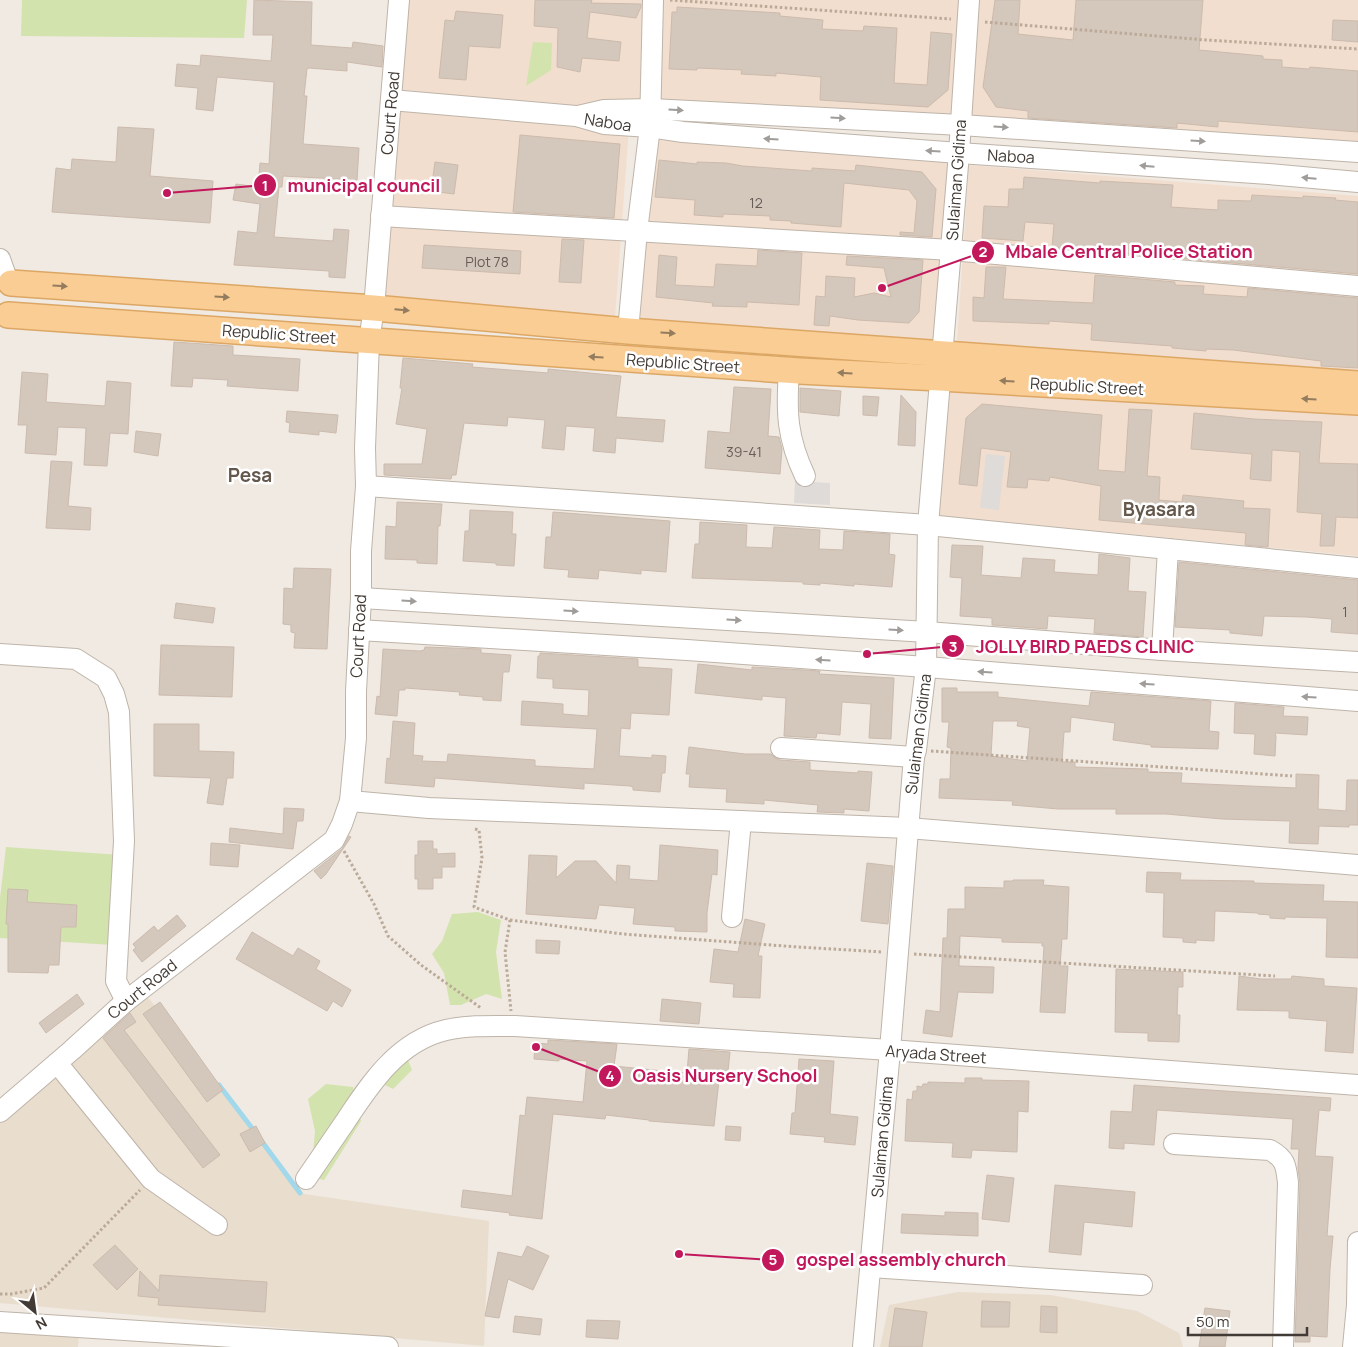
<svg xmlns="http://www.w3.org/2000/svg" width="1358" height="1347" viewBox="0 0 1358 1347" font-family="Manrope,sans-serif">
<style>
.commercial{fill:#f2dece}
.education{fill:#e9ddcd}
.green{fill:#d3e3ad}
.parking{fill:#dedbd8}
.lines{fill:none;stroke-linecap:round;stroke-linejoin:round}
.stream{stroke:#a1d8eb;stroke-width:5}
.building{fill:#d4c7bc;stroke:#ccbbad;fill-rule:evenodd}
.minor-casing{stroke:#beb4a9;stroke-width:22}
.major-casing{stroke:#dca765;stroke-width:28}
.path{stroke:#bcaa98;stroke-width:3;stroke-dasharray:2.5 2.5;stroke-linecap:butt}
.minor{stroke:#fff;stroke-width:20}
.major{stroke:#f9cd94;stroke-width:25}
.oneway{fill:#a09c9a}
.oneway2{fill:#947c5f}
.labels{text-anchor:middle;stroke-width:5;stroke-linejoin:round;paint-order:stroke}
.number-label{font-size:14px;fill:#665d56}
.street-label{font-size:16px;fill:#423a34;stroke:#fff}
.quarter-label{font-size:19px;font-weight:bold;fill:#64574b;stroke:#fff}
.leader{fill:none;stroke:#c2185b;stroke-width:2}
.callout-dot{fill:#c2185b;stroke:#fff;stroke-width:2}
.mark-label{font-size:15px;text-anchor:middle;font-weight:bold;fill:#fff}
.callout-label{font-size:18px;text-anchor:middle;font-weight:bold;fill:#c2185b;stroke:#fff;stroke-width:5;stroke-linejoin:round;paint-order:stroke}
</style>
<rect width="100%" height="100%" fill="#f0eae3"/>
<!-- commercial -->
<g class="commercial">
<polygon points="400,0 1358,0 1358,152 609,111 392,91"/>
<polygon points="395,107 629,127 615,318 377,295"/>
<polygon points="659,129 957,155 942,349 638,319 637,293"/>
<polygon points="969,165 1358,196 1358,371 957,342"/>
<polygon points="939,383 1358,415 1358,556 933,515"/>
</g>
<!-- education -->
<g class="education">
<polygon points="147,996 304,1194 489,1221 484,1346 0,1303 0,1117"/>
<polygon points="958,1292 1051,1295 1137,1311 1179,1333 1183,1347 880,1347 889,1305"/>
<polygon points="0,1330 79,1335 78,1347 0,1347"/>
</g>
<!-- green -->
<g class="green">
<polygon points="22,0 247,0 244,38 21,36"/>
<polygon points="533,42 552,43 551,70 526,86"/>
<polygon points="6,847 121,855 113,945 0,938 0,898"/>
<polygon points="478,912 501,920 496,952 502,999 486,994 461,1005 450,1005 444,973 432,954 442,941 452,914"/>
<polygon points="406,1055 412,1070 393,1089 375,1080"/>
<polygon points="326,1084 353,1087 361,1121 324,1180 311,1177 315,1131 308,1099"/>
</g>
<!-- parking -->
<g class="parking">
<polygon points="986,454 1005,456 999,510 980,508"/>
<polygon points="795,481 830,483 830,505 794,503"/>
</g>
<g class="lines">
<!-- stream -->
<g class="stream">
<polyline points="219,1085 255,1132"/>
<polyline points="260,1139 300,1193"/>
</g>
</g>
<!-- building -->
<g class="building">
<polygon points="254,0 312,2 311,45 352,48 353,42 383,46 382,67 347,62 347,71 309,68 307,69 304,96 307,96 303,144 359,148 357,180 283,176 282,187 279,187 274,237 333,241 334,229 349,230 345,278 329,277 329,271 234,265 238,231 257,233 260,204 233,200 236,184 258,187 260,163 269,164 274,82 217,77 213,111 196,109 198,88 175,86 177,64 200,66 201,55 271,61 273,35 253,35"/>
<polygon points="535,0 592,0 591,3 641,4 641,7 636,18 590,12 587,38 621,42 619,61 582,58 580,72 557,67 558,28 534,26"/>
<polygon points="995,0 1020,0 1018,34 1073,40 1076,0 1203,0 1199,50 1263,56 1263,59 1282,60 1282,67 1309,69 1310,67 1358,71 1358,132 1218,121 1218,127 1177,123 1177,128 1028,118 1028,111 996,107 983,87"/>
<polygon points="677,7 780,13 780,16 823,20 822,29 863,31 864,26 897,28 894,83 927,85 931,32 952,34 948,90 928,107 820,100 821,77 776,73 776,76 741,74 742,70 697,68 697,70 669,69 672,12 677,12"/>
<polygon points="456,11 503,15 500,48 469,46 466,80 439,78 445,20 454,21"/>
<polygon points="1333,20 1358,21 1358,42 1332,40"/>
<polygon points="118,127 154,129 150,176 213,181 210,223 52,212 56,168 71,170 72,159 116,162"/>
<polygon points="520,135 620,144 614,218 513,212"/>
<polygon points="659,160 697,164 697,162 726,163 743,166 812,171 812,168 855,171 856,165 922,172 936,189 932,237 900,235 900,232 914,233 917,201 909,190 844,183 841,227 791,223 791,221 770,220 770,216 723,214 723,217 694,215 695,200 655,197"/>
<polygon points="435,162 458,165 454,194 431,191"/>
<polygon points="1024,177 1100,183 1100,181 1173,185 1171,207 1218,210 1218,200 1251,201 1252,195 1303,198 1303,196 1336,198 1335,200 1358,202 1358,274 1052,247 1054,224 1025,222 1023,241 982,238 984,206 1008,207 1009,189 1023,189"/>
<polygon points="562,239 584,240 581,283 559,282"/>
<polygon points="424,245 521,251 520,274 422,268"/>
<polygon points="758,250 802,253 799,305 747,302 747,307 712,306 713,303 656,297 659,255 677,257 675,285 714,287 716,264 757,266"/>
<polygon points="847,256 923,260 919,312 909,323 858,320 830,316 829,326 814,325 816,296 825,297 826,276 855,278 854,297 874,293 891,297 884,268 846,265"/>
<polygon points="986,267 1006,267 1003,299 1093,303 1095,275 1175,282 1175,285 1204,286 1203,294 1247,297 1248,288 1358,298 1358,368 1321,366 1321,361 1233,350 1206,349 1206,351 1172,348 1172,346 1091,340 1092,324 1049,321 1049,324 973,321 973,297 984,298"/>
<polygon points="174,342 233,346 233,355 300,359 298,391 227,386 228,380 193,378 192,387 171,386"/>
<polygon points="403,358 473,364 472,367 548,373 548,369 621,376 616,417 665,420 663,442 616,438 615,453 593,451 595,428 566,426 564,450 542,448 545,420 508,417 507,426 464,423 456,475 452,475 451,479 384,475 384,464 422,464 427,429 396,424 402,388 400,388"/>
<polygon points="22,372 48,374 46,402 105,406 107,381 131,383 128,434 110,433 107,466 84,465 86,428 58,427 56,455 25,453 27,425 18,425"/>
<polygon points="734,387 771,389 768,436 779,437 782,449 780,474 705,468 708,431 730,433"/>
<polygon points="800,388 841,391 839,416 800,412"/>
<polygon points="901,395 916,412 915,446 898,445"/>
<polygon points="863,396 879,397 877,416 863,415"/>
<polygon points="982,404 1102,415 1098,470 1125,472 1129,409 1152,410 1147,476 1160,477 1159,500 1182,502 1183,495 1244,501 1243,508 1270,509 1268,547 1245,545 1246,533 1099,520 1101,486 1050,477 1049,481 1028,479 1027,488 1007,487 1011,452 981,448 977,486 959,484 966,418"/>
<polygon points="287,411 338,415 336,433 319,431 319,435 289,432 290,423 286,422"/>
<polygon points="1194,413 1254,419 1322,422 1319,463 1358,464 1358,518 1336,517 1334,546 1320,546 1322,514 1297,512 1300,452 1272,450 1271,481 1250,479 1252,454 1191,449"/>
<polygon points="136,431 161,434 158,456 134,452"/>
<polygon points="51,461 72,462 68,506 91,508 90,530 46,528"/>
<polygon points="397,502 442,504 440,526 438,526 437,564 417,563 417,560 385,559 386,526 396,527"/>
<polygon points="470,510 513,512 512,534 516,534 514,566 496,565 496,563 463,561 465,531 469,531"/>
<polygon points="553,512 670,521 666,572 641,570 641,574 599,570 598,579 568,577 569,570 544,568 546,537 551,537"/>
<polygon points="700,522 747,525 746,547 772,548 774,527 820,530 819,549 843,550 844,531 890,534 889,554 895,555 892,587 854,584 854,586 820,583 820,585 803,584 803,582 692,578 695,544 699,544"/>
<polygon points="952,545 983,546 981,575 1021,578 1023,558 1055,560 1054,572 1098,575 1099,554 1130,558 1128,591 1146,592 1143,637 1094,633 1095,619 1048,616 1047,629 992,625 992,618 960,616 962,578 950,577"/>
<polygon points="1179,562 1358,580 1358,634 1331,632 1332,619 1306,617 1264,616 1262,636 1230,633 1230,630 1175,627"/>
<polygon points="294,568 331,569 327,649 294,648 295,633 291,632 291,625 283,624 284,588 293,589"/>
<polygon points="176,603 215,608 213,623 174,618"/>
<polygon points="161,645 234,647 232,697 159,695"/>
<polygon points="425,647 481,649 481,653 511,655 509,672 503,672 501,701 483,700 483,697 459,695 460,692 405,688 405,690 399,690 397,716 375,714 377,696 380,697 383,649 420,651 424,650"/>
<polygon points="540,653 638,659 638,667 672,669 669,715 631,713 630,729 621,728 619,756 652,758 652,755 666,756 665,773 662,773 660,792 633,790 633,787 630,786 584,783 584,789 435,778 434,787 385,783 387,758 390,759 393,721 415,723 413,755 423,756 422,761 447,762 448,754 535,760 535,766 594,769 597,729 521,725 522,701 563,704 563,714 588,716 589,690 553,688 553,679 537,678 538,656 540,656"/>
<polygon points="698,664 752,670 752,667 820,671 819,674 894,678 891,739 869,738 871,704 842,702 840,735 817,733 816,738 784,736 786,698 762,696 762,700 695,693"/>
<path d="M942,688h15v4h41v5l91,9 2,-14 120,9 -2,30 10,1 -1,17 -67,-2v-2l-38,-5 2,-17 -44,-6 -1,15h-6l-2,30h13v5l73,2v3l34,1 -1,10 115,5v-14l23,1 -1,34 28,2 1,-31h11v45h-9v2l-30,-1 -1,18 -29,-1 1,-22 -68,-2 -56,-5h-50v-5h-58l-46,-4 1,-4 -74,-3 1,-19h10l1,-31 -4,-1 2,-25h-7zM993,721h25l-1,5 13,2 -3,33 -36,-5z"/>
<polygon points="1235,703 1284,707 1283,716 1308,717 1307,735 1275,733 1276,736 1275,756 1254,754 1255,734 1234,733"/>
<polygon points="154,724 199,724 199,751 234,752 233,778 227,778 223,805 207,803 211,778 154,776"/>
<polygon points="689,747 745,754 771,754 775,758 780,760 810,762 810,770 858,773 858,771 872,772 869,811 844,809 844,813 817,812 818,805 764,800 764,804 726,802 727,789 689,787 690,774 686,774"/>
<polygon points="284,808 304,809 303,821 297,821 293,849 229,842 230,828 283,834"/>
<polygon points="349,836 351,837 326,874 321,879 314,871 342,849"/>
<polygon points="418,841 433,841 433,849 437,849 437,854 455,853 455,867 442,867 442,878 433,878 433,889 418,889 418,879 415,879 415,855 418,855"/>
<polygon points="211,843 240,845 238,867 210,865"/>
<polygon points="660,845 718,850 717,875 712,874 707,913 707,932 675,931 675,927 633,924 635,908 599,905 596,919 526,914 529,855 557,856 556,878 575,861 596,861 616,883 617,865 630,866 629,879 658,881"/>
<polygon points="867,863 893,866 888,924 861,921"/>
<polygon points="1147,872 1181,873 1180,880 1254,881 1254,883 1324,885 1323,901 1358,902 1358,958 1326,957 1327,918 1285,917 1285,919 1270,918 1270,915 1258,914 1258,913 1215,911 1214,941 1196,940 1196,943 1183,942 1183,938 1163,937 1164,893 1146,892"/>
<polygon points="1013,880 1044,880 1043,885 1069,887 1067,939 1062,939 1060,966 1068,966 1065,1013 1040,1012 1044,946 1042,946 1042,943 1002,942 1002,938 960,936 959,966 994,967 993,993 958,992 952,1037 923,1033 926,1010 940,1012 943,938 947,938 948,909 965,909 965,887 1004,888 1004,881 1013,881"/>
<polygon points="8,889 28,890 27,902 77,905 76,927 61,927 59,965 49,965 48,973 8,972 8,924 6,924"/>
<polygon points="177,915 186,926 142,962 133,950 136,948 133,944 154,926 158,931"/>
<polygon points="745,919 765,924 758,956 762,956 760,998 733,997 734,984 710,982 714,949 738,952"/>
<polygon points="252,932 293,956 298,948 320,961 316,969 351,990 342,1007 333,1001 327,1011 236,959"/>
<polygon points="536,940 560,941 559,954 536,953"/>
<polygon points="1116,969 1183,972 1183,987 1178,987 1177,1015 1180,1015 1179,1042 1148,1041 1148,1033 1115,1032"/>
<polygon points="1239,976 1261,979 1291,979 1292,976 1324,979 1324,986 1357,988 1353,1053 1325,1051 1327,1021 1289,1018 1289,1011 1237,1010"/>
<polygon points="77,994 84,1004 46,1033 39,1023"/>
<polygon points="662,999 701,1003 699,1024 660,1021"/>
<polygon points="160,1002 223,1090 207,1102 143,1014"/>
<polygon points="130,1013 136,1022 124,1030 220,1155 203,1168 103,1038"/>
<polygon points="548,1040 617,1044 614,1066 673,1072 687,1073 689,1049 730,1052 728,1071 720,1071 714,1126 649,1121 649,1120 606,1115 605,1119 553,1114 542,1219 509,1215 510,1213 461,1207 463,1190 512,1196 520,1115 525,1116 527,1097 583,1102 587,1061 559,1059 559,1061 534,1059 535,1043 548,1044"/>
<polygon points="799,1059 834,1061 830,1114 858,1117 855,1145 824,1142 825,1137 790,1134 792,1113 795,1113"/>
<polygon points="965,1078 982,1078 982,1080 1029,1081 1028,1112 1018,1111 1017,1152 972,1150 971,1158 952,1157 953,1143 905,1141 907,1099 912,1100 913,1091 917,1091 917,1086 922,1087 923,1084 928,1084 928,1082 965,1083"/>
<polygon points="1134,1085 1331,1098 1330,1111 1319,1110 1315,1156 1333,1157 1327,1236 1333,1236 1330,1269 1327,1337 1310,1336 1310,1342 1295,1342 1300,1183 1298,1168 1299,1149 1291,1149 1293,1119 1157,1110 1154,1145 1124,1143 1124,1149 1109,1148 1111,1111 1132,1112"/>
<polygon points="256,1126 265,1143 250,1152 240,1134"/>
<polygon points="726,1126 741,1127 740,1141 725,1140"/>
<polygon points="987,1175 1014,1178 1009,1222 982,1219"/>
<polygon points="1055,1185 1135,1192 1132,1227 1084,1222 1081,1255 1049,1252"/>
<polygon points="945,1212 978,1213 978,1236 901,1233 902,1214 945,1216"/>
<polygon points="115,1245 138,1269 117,1290 93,1265"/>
<polygon points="527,1246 549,1256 533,1290 508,1279 499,1318 485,1316 498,1252 522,1257"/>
<polygon points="140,1271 159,1291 160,1275 267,1282 265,1312 158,1305 159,1298 138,1296"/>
<polygon points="982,1301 1010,1302 1009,1327 981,1327"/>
<polygon points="1041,1306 1057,1307 1057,1333 1040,1332"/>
<polygon points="895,1308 927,1312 922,1347 889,1347"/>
<polygon points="1205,1308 1230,1311 1225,1347 1199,1347"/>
<polygon points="515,1316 542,1319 540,1335 513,1332"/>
<polygon points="587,1320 620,1321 618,1339 586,1337"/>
</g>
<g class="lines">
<!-- minor casing -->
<g class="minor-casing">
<g id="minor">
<polyline points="391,100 576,116 604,124 650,127 683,132 959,153 1269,174 1358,182"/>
<polyline points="578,116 604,110 651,109 961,125 1358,152"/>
<polyline points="381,216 951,250 1358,286"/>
<polyline points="0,259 6,276"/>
<polyline points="628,331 637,231 650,127 653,0"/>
<path d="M789,371c-3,41 -2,67 16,105"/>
<polyline points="366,486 928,525 1358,568"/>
<polyline points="361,598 927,632 1162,650 1358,662"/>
<polyline points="359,630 687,650 926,667 1358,701"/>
<polyline points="1162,650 1168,549"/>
<polyline points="0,654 76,659 106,678 114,694 119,712 124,841 116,981 126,1001"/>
<polyline points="781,748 914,757"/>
<polyline points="350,801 429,808 908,828 1358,865"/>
<polyline points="732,917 741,821"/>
<polyline points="57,1063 151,1179 217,1225"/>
<polyline points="0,1112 72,1050 126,1001 334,840 342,824 350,801 356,738 356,691 361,598 361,551 366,486 365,448 369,341 374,308 399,0"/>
<path d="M1174,1144l96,6c16,9 16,16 18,33l-5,164"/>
<path d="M306,1179c13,-19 26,-38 39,-57 25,-38 53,-81 101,-92 23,-5 46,-4 69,-4l375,24 468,35"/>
<polyline points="870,1267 1142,1285"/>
<polyline points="0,1322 388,1347"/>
<polyline points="863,1347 890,1050 914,757 916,750 926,667 928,525 959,153 969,0"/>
<polyline points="1353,1347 1357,1305 1358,1242"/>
</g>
</g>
<!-- major casing -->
<g class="major-casing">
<g id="major">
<polyline points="11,283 374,308 628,331 1358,384"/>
<polyline points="8,315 799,371 940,378 1358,402"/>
</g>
</g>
<!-- path -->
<g class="path">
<polyline points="670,0 951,19"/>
<polyline points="985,22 1206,40 1358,49"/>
<polyline points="931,751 1292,776"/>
<polyline points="475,829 479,830 482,858 474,907 510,920 505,952 511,1011"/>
<polyline points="344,851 374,904 388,936 421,965 481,1008"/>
<polyline points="510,920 623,934 798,947 883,952"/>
<polyline points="914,954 1275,976"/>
<polyline points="0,1294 11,1294 44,1288 140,1190"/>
</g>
<!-- minor -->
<use href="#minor" class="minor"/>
<!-- major -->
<use href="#major" class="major"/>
</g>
<!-- one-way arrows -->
<defs><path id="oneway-solid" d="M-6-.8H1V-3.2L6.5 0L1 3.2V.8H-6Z" transform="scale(1.25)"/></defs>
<g class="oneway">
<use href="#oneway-solid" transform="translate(676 110) rotate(3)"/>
<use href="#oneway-solid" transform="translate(838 118) rotate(3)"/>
<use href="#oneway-solid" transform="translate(1001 127) rotate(4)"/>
<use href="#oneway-solid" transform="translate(771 139) rotate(-176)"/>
<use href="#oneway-solid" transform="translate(1198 141) rotate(4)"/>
<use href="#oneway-solid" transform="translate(933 151) rotate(-176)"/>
<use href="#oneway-solid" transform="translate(1147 166) rotate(-175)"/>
<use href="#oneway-solid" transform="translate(1309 178) rotate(-175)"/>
<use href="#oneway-solid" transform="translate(409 601) rotate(3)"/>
<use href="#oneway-solid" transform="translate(571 611) rotate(3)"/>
<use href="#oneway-solid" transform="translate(734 620) rotate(3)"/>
<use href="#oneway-solid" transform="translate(896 630) rotate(3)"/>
<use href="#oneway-solid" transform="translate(823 660) rotate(-176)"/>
<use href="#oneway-solid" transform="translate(985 672) rotate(-176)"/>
<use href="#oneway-solid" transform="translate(1147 684) rotate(-176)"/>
<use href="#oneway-solid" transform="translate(1309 697) rotate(-176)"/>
</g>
<g class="oneway2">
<use href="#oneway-solid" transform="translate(60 286) rotate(4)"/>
<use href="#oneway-solid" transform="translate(222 297) rotate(4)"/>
<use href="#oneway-solid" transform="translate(402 310) rotate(5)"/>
<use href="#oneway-solid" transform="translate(668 333) rotate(4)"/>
<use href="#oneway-solid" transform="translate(596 357) rotate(-176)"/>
<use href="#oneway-solid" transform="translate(845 373) rotate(-177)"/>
<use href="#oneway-solid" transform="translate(1007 381) rotate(-177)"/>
<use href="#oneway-solid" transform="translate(1309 399) rotate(-177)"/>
</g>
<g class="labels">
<!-- number labels -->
<g class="number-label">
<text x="756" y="208">12</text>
<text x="487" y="267">Plot 78</text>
<text x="744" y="457">39-41</text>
<text x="1345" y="617">1</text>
</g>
<!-- street labels -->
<g class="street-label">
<text transform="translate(390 113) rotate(-85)" y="6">Court Road</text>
<text transform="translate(608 122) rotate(9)" y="6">Naboa</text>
<text transform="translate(1011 156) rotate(3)" y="6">Naboa</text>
<text transform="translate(956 180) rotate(-86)" y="6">Sulaiman Gidima</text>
<text transform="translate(279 334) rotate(4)" y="6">Republic Street</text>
<text transform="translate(683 363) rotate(4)" y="6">Republic Street</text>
<text transform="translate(1087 386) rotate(3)" y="6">Republic Street</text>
<text transform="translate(358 636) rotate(-87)" y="6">Court Road</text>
<text transform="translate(918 734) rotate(-83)" y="6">Sulaiman Gidima</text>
<text transform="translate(142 989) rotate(-39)" y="6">Court Road</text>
<text transform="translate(936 1054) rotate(4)" y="6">Aryada Street</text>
<text transform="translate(882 1137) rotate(-85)" y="6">Sulaiman Gidima</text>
</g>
<!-- quarter labels -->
<g class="quarter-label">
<text x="250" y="482">Pesa</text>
<text x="1159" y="516">Byasara</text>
</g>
</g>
<!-- callouts -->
<path class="leader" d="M167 193L265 185M882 288L983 252M867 654L953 646M536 1047L610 1076M679 1254L773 1260"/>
<g class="callout-dot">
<circle cx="167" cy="193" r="5"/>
<circle cx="882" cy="288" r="5"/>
<circle cx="867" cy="654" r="5"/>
<circle cx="536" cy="1047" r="5"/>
<circle cx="679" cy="1254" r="5"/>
<circle cx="265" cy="185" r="12"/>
<circle cx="983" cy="252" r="12"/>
<circle cx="953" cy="646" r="12"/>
<circle cx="610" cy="1076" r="12"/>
<circle cx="773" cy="1260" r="12"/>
</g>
<g class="mark-label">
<text x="265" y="191">1</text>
<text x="983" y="257">2</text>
<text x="953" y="652">3</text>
<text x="610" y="1081">4</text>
<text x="773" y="1265">5</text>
</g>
<g class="callout-label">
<text x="364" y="192">municipal council</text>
<text x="1129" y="258">Mbale Central Police Station</text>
<text x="1085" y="653">JOLLY BIRD PAEDS CLINIC</text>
<text x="725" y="1082">Oasis Nursery School</text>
<text x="901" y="1266">gospel assembly church</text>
</g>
<!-- north arrow -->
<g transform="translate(35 1312) rotate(151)" stroke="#ffffff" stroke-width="4" paint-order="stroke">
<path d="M0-4L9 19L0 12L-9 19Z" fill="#423a34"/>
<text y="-8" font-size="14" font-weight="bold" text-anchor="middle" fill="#423a34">N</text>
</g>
<!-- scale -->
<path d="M1188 1327v8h119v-8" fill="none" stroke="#423a34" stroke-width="2.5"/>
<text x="1196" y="1327" font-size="15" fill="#423a34" stroke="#ffffff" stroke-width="4" paint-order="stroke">50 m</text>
</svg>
